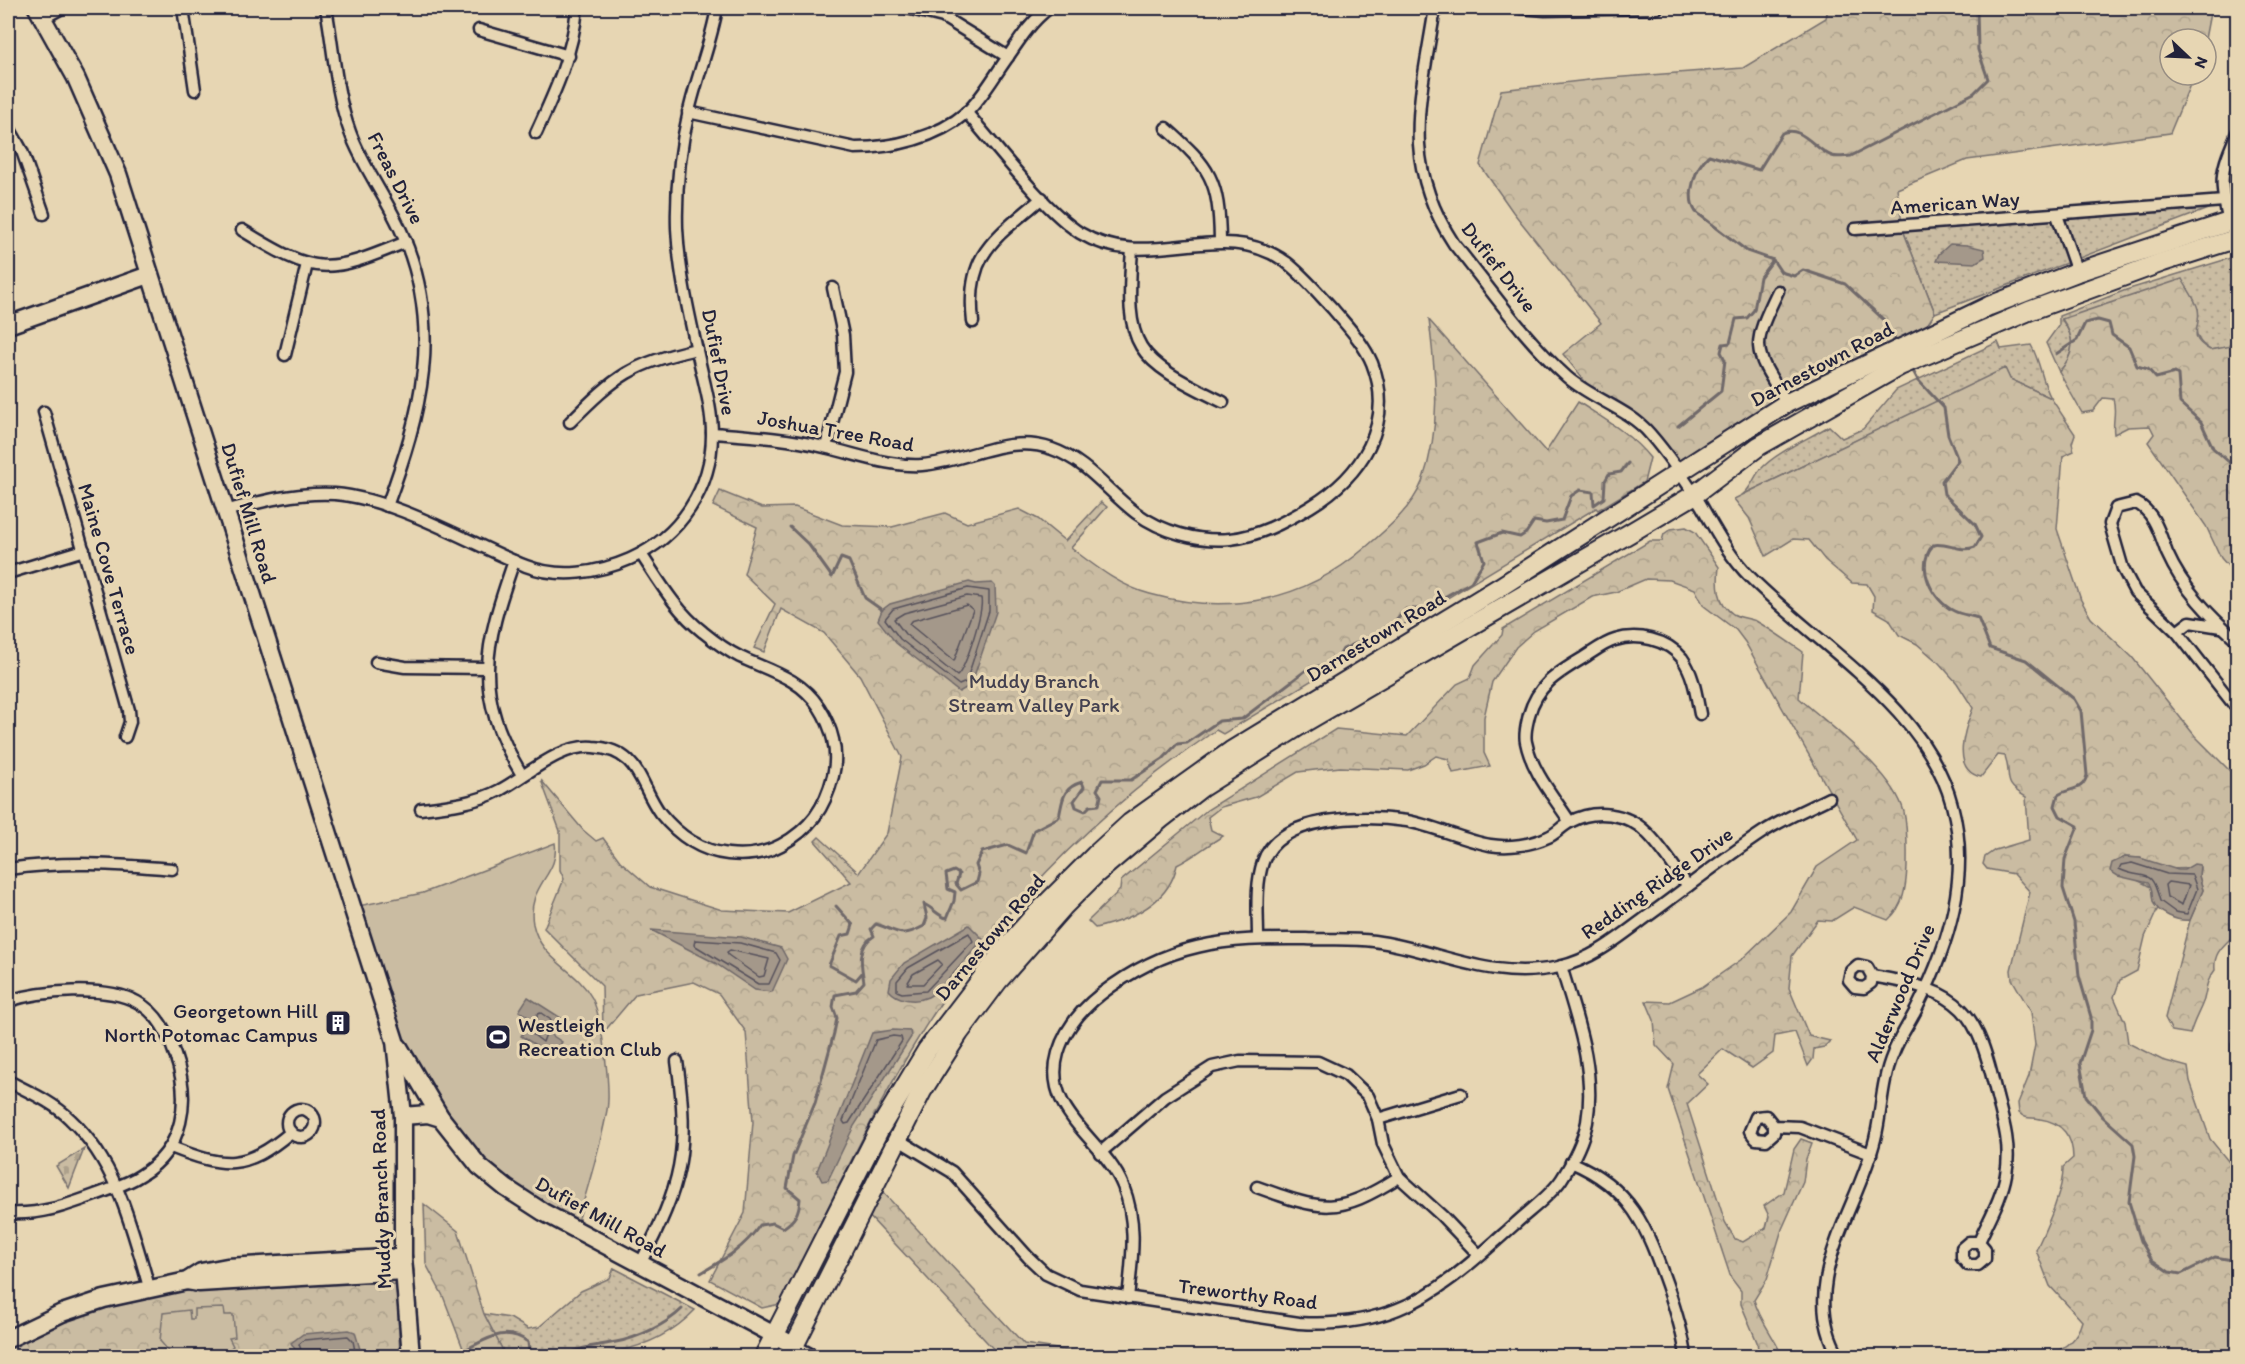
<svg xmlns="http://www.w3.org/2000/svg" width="2245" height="1364" viewBox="0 0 2245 1364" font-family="Itim,sans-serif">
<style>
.grass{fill:url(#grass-dots);stroke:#766f6e;stroke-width:1.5}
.forest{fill:url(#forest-crowns);stroke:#766f6e;stroke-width:1.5}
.cemetery{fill:url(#cemetery-stones);stroke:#766f6e;stroke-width:1.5}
.pitch{fill:#cabca2;stroke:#766f6e;stroke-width:1.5}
.water{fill:#a4988a;stroke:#70696a;stroke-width:1.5}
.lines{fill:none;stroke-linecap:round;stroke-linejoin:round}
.shore{stroke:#56515b;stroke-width:1.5}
.stream{stroke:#70696a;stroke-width:3}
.street-casing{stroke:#22223b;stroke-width:15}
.secondary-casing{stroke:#22223b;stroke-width:21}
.primary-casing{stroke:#22223b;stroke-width:22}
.street{stroke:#e7d6b3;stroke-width:10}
.secondary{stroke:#e7d6b3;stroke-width:16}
.primary{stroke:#e7d6b3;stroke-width:18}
.labels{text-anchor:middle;stroke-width:6;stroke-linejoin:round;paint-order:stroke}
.street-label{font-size:21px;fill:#22223b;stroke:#e7d6b3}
.park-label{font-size:21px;fill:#444150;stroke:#e7d6b3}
.poi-label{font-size:21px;fill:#22223b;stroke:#e7d6b3;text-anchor:end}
</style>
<defs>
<pattern id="grass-dots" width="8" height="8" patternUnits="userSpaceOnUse" patternTransform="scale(1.5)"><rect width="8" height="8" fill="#cabca2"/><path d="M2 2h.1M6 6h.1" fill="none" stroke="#ada18c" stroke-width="1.8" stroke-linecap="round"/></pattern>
<pattern id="forest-crowns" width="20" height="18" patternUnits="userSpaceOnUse" patternTransform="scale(1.5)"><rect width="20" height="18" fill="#cabca2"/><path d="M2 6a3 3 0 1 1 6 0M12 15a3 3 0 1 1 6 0" fill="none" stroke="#ada18c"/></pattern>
<pattern id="cemetery-stones" width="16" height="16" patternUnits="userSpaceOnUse" patternTransform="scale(1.5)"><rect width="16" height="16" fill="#cabca2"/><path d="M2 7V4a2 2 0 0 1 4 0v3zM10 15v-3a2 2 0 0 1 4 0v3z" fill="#ada18c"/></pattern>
</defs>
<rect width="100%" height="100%" fill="#e7d6b3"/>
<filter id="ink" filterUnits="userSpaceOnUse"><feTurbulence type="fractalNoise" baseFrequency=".0167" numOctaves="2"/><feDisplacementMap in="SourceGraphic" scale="12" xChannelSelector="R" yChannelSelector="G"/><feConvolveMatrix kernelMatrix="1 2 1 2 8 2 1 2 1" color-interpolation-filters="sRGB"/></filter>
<g filter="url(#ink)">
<!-- grass -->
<g class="grass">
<polygon points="2213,207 1935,313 1903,230"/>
<path d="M2237,256v89l-27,5c-18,-11 -14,-22 -12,-41l-136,11c14,19 13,34 -3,52l-13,-29 13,-18v-9l67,-26z"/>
<path d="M1998,342l3,7 30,-4c10,18 10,35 20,53l-41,-19 -5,-10 -263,126c10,-7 11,-18 19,-26 15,-17 49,-31 68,-43l13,12 21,-9 33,-39z"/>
<path d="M614,1268l81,42c-51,54 -123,46 -192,46l-1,-7 -18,-35 26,4 18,11 11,-2 42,-36 29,-13z"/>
</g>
<!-- forest -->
<g class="forest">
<polygon points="1828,8 2211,8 2205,39 2170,39 2170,75 2194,75 2170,133 1967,160 1897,189 1903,230 1935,313 1917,340 1679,474 1658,444 1599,399 1563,354 1601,323 1513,212 1480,165 1501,90 1597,79 1743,68 1826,18"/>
<path d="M2182,279c5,9 14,21 16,30 4,20 -13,27 12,41l27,-5v231l-16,-18 -15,-32 -58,-84 6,-8 -4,-8 -22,1 -14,7c-2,-13 3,-23 -1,-35l-10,-1 -10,13 -11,2 -23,-41c16,-18 17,-33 3,-53z"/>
<path d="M1429,320l117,132 32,-50c26,17 52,31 72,56l-6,24 -46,28 -2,-2 -373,226 -7,-4c-122,83 -226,188 -302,315 -50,83 -90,173 -134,259l-18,4 -52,-28 35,-67 8,-91 -7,-90 -27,-38 -25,-12 -58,12 -33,39 -1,-47 -58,-58 20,-49 -4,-9v-39l-19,-51 42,50 13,11 7,-3 17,23 30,26 72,23 66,3 63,-31 -36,-41 4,-4 40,36 28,-40 15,-76 -42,-81 -36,-43 -43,-24 -17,43 -10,-4 21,-44 -31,-30 13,-47 -44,-21 7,-15 42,17 33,-1 47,18 50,2 53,-14 22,10 52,-14 19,10 27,22 36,-39 6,5 -36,41c24,18 49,38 79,46 79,22 154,7 216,-47 21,-18 46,-39 56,-65 20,-56 14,-104 7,-162z"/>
<path d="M2005,368l5,11 41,19 24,36 -3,9 2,8 -11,5 -6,73 24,71 10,18 41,39 63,79 42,42v154c-12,13 -24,19 -22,38 -13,17 -6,21 -14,37 -4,9 -8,16 -11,27l-18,-3 -7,-13 25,-98 13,-30 -4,-14 1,-8 -31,1 -29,-11 -15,-1 8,21 18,9 3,17 4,4 -13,29 -8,34 -17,9 -6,17 11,25 3,21 34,17 26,7 2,14 20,58 27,33v184h-187c15,-9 27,-16 32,-35l-32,-35 -14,-36c10,-22 28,-60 27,-83l10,-9c0,-21 -11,-36 -33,-39 -10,-2 -13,1 -21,-6l-1,-10 11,-27 6,-31 -4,-33 -19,-33 -1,-9 19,-78 -16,-18 -27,-5 -4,-5 2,-7 10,-7 34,-10 -3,-43c-26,-15 -13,-20 -21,-41l-7,-1 -17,22c-31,-7 -16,-49 -8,-69l-16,-25 -18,-20 -22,-19 -18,-9 -10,-16 -16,-9 1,-14 -7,-12 -15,-1 -27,-23 -16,-20 -16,-1 -27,17 -17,-38 -15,-19z"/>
<path d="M1686,527l9,5 24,35c-2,17 -2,36 14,47 7,4 16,4 23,7 16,9 32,21 47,31l-4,46c31,28 95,74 105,114 4,18 3,36 3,55 -1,20 -3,39 -19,53l-34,-13 -22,14 -14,-1 -26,36 -3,32 20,48 21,5 -6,6 -10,2 -1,10 -5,7 -13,-34 -20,4 -2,17 -21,15 -29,-19 -26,25 11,10 -21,20 38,118 10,17 8,3 23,-14 3,-12 -5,-10 20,-14 10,-43 7,-10 11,4 -6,16 -3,23 -21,47 -15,50 -13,21c6,21 20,36 28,56h-23l-2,-14 -16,-38v-13l-10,-13 -63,-189 6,-25 -18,-19 -2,-25 -8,-19 24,1 32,-15 40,-28 49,-47 26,-45 40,-27 -112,-198 -9,-12 -32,-24 -9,-17 -25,-9 -24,-1 -30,13 -24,5 -58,34 -18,16 -24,35 -8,35v36l6,13 -37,7 -5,-14 -12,-3 -12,8 -16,6 -68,-3 -42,5 -42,25 -35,10 -13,10 3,13 12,6c-16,9 -29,21 -46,29 -8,38 -47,55 -82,63l-7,-7 32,-31 1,-9 86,-71 129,-81 71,7 50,-52 13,-6 5,-13 27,-30 1,-6 147,-88h12l2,-7 7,-5z"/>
<polygon points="880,1189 1024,1344 1103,1356 1000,1356 868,1215"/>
<polygon points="424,1204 458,1231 484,1314 502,1349 503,1356 466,1356 443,1296 426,1264"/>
<path d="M391,1283l5,3 1,7 3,63h-392v-10c18,-9 37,-21 57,-28 105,-37 216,-34 326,-35z"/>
</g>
<!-- cemetery -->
<polygon class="cemetery" points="84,1149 69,1188 56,1166"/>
<!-- pitch -->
<g class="pitch">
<path d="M555,843c5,32 -29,42 -22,81 8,37 43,44 59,74 10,19 19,91 15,112 -7,40 -21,80 -31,120l-97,-64 -84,-125 -42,-134 70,-14z"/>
<polygon points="224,1308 225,1315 233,1315 235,1337 229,1338 233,1346 221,1356 173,1356 160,1341 163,1313 189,1310 190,1319 194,1319 194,1309"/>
</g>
<!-- water -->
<g class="water">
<polygon points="1950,244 1967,245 1984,249 1985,257 1975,263 1936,261 1939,254"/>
<polygon points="969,582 976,584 992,583 995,586 996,612 971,685 959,692 896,643 878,620 882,610 890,604"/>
<path d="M2125,857l15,1 38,12h6l10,-6 6,1 -1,11 4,14 -13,30c-12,2 -33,-7 -37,-19 -2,-7 1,-12 -5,-18l-30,-7 -8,-5 2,-8z"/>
<path d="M969,925l14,14c-10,12 -43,53 -55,58 -13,6 -31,3 -39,-7l2,-11 13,-16z"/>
<polygon points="651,930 741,937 781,948 787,959 772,992 755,990 715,963"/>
<polygon points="528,997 561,1018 550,1034 562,1042 553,1056 521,1036 532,1019 519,1011"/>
<polygon points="893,1030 910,1031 911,1037 854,1126 828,1180 822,1181 817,1171 872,1033"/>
<polygon points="349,1330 355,1332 362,1356 299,1356 291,1343 303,1334"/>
</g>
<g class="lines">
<!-- shore -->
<g class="shore">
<polygon points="968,588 989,591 989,611 966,682 959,685 900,639 885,619 893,609"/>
<path d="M967,596l14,2c3,12 -15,70 -24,78l-52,-42 -11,-15 10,-6z"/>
<polygon points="967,605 973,610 954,661 909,624 911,621"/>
<path d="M2132,863l35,11 25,1 5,14 -10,25 -12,-2 -15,-11c-10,-37 -14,-19 -41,-32l2,-4z"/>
<polygon points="2168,882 2189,885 2182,905 2167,897 2165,885"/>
<polygon points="969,933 973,941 926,991 902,993 897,991 897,981 908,968"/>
<polygon points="695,940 740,943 776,953 780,960 769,984 758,984 694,945"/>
<polygon points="730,950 769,959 764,976 759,977 728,955 727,952"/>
<polygon points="938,960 942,964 923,984 907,984 913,974"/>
<polygon points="541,1013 551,1020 543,1042 531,1033 537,1022 537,1014"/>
<polygon points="893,1036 901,1037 902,1041 849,1123 845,1124 843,1121 876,1040"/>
<polyline points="303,1356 299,1344 304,1340 348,1336 353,1341 356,1356"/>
</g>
<!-- stream -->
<g class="stream">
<path d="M1897,342l-14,-23 -38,-35 -42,-14 -9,6 -13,-4 -8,-12 -26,-9 -51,-39c-11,-15 -1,-45 13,-57l50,15 23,-37c19,-9 33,17 50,23 6,2 13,0 19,0l123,-63 14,-14 -10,-29 -1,-42"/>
<polyline points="2056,354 2077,340 2085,323 2098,320 2109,323 2112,335 2129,347 2137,366 2148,369 2156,378 2175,373 2178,375 2180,403 2201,422 2213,448 2230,463 2233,478 2238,482"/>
<path d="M1912,369l6,11 26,28 4,27 10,25 -16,21 2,13 31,30 6,13 -6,10c-15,6 -28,-5 -42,-2 -18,22 -1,55 21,66 8,4 16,4 24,7l12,30 36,12 48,39 7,12 6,64c-4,17 -17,12 -29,20l-3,11 5,10 18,10 -13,33 -2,29 11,34 5,54 12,41v13l-11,33 6,33 17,21 30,27 2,12 -6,46 12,39 11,19 17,12 12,2 34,-17 23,4"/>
<polyline points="1678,426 1721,391 1725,360 1721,352 1723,344 1730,343 1736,319 1747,318 1754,310 1760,277 1773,260"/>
<polyline points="790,527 809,545 832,577 841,558 849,561 865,598 882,610"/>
<polyline points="836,906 853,925 850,934 841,936 829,965 856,980 862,973"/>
<path d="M701,1273c24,-14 43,-25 59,-48l13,-2 10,5c12,-8 16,-15 17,-29l-13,-11 6,-32 22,-53 19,-70 3,-15 -4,-11 2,-12 21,-4 8,-9c-3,-17 -7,-36 10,-46l-3,-7 5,-5c22,7 24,15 48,2l3,-8 -3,-14c9,4 15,13 23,14l7,-17 1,-9 -7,-3 -2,-15 8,-3 5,3 -3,10 5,6 16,-8 2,-8 -3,-9 6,-13 26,-7 18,8 8,-23 25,-13c4,-18 3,-29 23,-35l2,5 -10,14 2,6 9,4 5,-5 9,-1 2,-9 -4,-6 5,-10h29l32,-21 14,-15 10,-1 32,-22 23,-2 67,-51 26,-5 8,-14 47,-21 16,-19h17l48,-27 13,-21 -6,-19 24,-9 18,4 6,-4 8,-12 12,2 16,-3 9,-24 9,-6 13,2 1,13 10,-7 1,-17 4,-7 12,-2 7,-9"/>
<path d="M455,1354c27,-10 46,-31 73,-12l1,10 12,4"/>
<path d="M554,1356c4,-1 8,1 12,-1 17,-9 32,-9 50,-13 22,-4 51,-18 66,-33"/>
</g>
<!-- street casing -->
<g class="street-casing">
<g id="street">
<polyline points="183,8 195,90"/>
<path d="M326,8c8,42 9,83 24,124 13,36 37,66 52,101 42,96 19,180 -15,273"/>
<polyline points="907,8 943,17 1008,57"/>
<path d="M1435,8c-14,91 -36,152 19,236 36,44 70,95 113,133 25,22 62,32 83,57 19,22 36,47 51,71 15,26 28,51 49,72 68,69 177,131 202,228 19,70 -3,139 -34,201 -8,17 -19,31 -25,48 -12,28 -11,57 -18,85 -17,71 -79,144 -36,217"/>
<polyline points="1520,8 1545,10 1657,8"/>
<polyline points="44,18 62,8"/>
<polyline points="479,30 569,56"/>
<path d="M688,112l167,36c38,0 82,-10 112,-36 14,-13 25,-32 36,-48 14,-20 26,-41 46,-56"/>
<polyline points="8,126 22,151 44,214"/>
<path d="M1166,128c45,40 53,52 54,112"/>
<path d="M536,133c19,-41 37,-80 41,-125"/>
<polyline points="2057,215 2077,272"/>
<path d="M2229,222c-11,-43 -8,-52 9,-91"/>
<polyline points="1855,229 2224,201"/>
<path d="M242,230c75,46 84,45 164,12"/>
<path d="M1132,249c-7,100 1,109 91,153"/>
<path d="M1778,291c-28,58 -25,58 9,112"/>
<path d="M973,322c-8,-69 22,-83 69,-124"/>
<polyline points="285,355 307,264"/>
<polyline points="44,412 129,710 130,722 125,737"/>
<path d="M570,422c46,-46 62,-59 127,-73"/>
<path d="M712,433c39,3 75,5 112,14 33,7 64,20 98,18 44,-3 85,-32 130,-16 35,12 55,42 84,64 26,19 62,29 94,26 29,-3 55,-17 80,-32 51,-31 86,-83 62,-144 -9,-21 -25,-37 -39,-54 -15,-16 -30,-34 -47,-47 -66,-47 -137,13 -206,-29 -36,-23 -84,-87 -114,-121"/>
<polyline points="826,447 845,372 843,335 833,288"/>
<path d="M225,511c37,-10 72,-19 110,-17 61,5 134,49 191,72 34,13 72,7 104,-7 50,-22 82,-71 82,-125 0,-24 -7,-48 -12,-70 -10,-45 -21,-91 -23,-136 -1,-39 3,-80 12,-117 8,-35 22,-68 28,-103"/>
<path d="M514,561c-30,86 -42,131 8,214"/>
<polyline points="8,573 84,550"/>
<polyline points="2177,632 2190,622 2221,627"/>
<path d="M2238,641c-29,-26 -55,-52 -71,-88 -7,-18 -12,-41 -31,-50l-20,5 -6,16 13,45 12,23 42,40 61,78"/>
<polyline points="376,662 405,667 487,668"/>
<path d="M421,809c27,-3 55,-6 79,-19 28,-15 60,-46 93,-43 47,3 46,37 67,66 17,21 40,38 68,41 18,2 36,0 53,-9 29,-16 44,-37 52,-69 6,-24 -1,-49 -14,-69 -19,-29 -49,-36 -79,-50 -12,-6 -26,-16 -37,-25 -27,-21 -44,-51 -62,-78"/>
<path d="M1570,822c-16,-25 -38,-50 -44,-80 -2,-9 1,-18 3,-27 8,-30 29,-42 54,-57 10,-6 21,-15 32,-18 22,-7 52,-1 67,18 12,17 14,36 18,56"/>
<path d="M8,869c56,-8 108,-5 164,0"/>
<path d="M1258,938c0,-25 -3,-52 5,-76 16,-48 103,-47 144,-41 28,5 55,19 83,24 19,3 41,0 58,-8 8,-3 14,-11 22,-15 25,-14 57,-9 76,10 16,15 29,37 42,54"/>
<path d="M1872,976l-5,-9 -9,-2 -7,6 -2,9 6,7 9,1 7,-5 1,-7c92,15 105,34 125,121 7,26 14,51 9,77 -4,24 -18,47 -27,68h-10l-7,6v10l6,7h10l7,-6v-10l-6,-7"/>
<path d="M8,1001c32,-10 98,-16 129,1 21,11 31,32 38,53 16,45 9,94 -34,120 -13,9 -31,14 -46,20 -30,11 -55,20 -87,18"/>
<polyline points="2238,1044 2238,1072"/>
<path d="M8,1081c21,11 45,21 62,38 47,44 62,109 79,168"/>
<circle cx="301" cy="1123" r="14"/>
<polyline points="1378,1119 1461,1094"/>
<polyline points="1774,1126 1774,1133 1766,1140 1756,1139 1750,1131 1756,1117 1766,1116 1774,1126 1800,1127 1871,1154"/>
<path d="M897,1139l55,33 76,85 18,17 34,16 219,33c34,2 67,-1 99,-14 44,-17 82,-54 117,-85 15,-14 34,-27 46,-44 11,-17 22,-38 26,-58 9,-54 -11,-105 -26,-156"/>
<path d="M171,1147c53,21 74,24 120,-15"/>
<polyline points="1100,1153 1165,1097 1212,1067 1240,1061 1318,1062 1346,1075 1368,1096 1378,1119 1383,1144 1399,1177 1442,1216 1479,1255"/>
<path d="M1571,1162c61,26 75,64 96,123 8,23 16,47 19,71"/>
<path d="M1257,1187c66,24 80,29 142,-10"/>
<path d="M640,1264c42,-80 50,-113 37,-203"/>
<path d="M1128,1298c4,-39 10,-75 -5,-112 -19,-47 -82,-74 -65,-133 7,-24 24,-44 43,-59 67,-52 124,-56 205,-55 22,1 46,-1 68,2 66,9 116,41 185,26 36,-8 64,-33 93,-54 37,-27 73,-56 111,-81 20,-13 44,-23 66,-34"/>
<polyline points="795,1346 814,1356"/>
</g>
</g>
<!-- secondary casing -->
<g class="secondary-casing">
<g id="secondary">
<polyline points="37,8 76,78 118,174 395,1041 403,1116 403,1257 411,1356"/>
<polyline points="8,325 149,275"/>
<polyline points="399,1047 441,1118"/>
<polyline points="403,1116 428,1114 441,1118 479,1166 506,1188 543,1212 795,1346"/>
<polyline points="187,1281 199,1283 404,1271"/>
<polyline points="8,1339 62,1313 104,1299 187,1281 201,1272 227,1267 403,1257"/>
</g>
</g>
<!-- primary casing -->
<g class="primary-casing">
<g id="primary">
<polyline points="764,1356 880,1128 927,1050 1003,951 1034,916 1095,855 1130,823 1231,751 1500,587 1787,403 1989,306 2077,272 2238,219"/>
<polyline points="789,1356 922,1091 959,1033 998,981 1063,907 1096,874 1161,819 1201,788 1307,721 1630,533 1694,495 1759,446 1900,366 2029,311 2163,262 2238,238"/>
</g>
</g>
<!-- street -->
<use href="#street" class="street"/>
<!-- secondary -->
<use href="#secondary" class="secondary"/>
<!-- primary -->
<use href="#primary" class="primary"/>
</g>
</g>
<!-- icons -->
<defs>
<g id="building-square" transform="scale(1.35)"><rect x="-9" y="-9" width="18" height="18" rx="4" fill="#22223b" stroke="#e7d6b3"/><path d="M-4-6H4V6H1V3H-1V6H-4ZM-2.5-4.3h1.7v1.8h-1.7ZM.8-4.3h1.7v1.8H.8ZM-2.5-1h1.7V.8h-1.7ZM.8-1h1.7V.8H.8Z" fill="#fff"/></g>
<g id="stadium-square" transform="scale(1.35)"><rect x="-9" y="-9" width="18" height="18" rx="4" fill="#22223b" stroke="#e7d6b3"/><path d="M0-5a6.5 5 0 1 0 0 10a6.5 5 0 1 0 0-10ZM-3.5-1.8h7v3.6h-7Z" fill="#fff"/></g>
</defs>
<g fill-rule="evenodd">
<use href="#building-square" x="338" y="1023"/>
<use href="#stadium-square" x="498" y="1037"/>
</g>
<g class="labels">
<!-- street labels -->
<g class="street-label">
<text transform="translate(396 178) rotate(63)" y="7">Freas Drive</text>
<text transform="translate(1955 203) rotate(-4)" y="7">American Way</text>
<text transform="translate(1499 267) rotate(52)" y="7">Dufief Drive</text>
<text transform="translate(719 362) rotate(79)" y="7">Dufief Drive</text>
<text transform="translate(1822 364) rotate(-28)" y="7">Darnestown Road</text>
<text transform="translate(836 431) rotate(10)" y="7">Joshua Tree Road</text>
<text transform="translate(249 513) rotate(73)" y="7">Dufief Mill Road</text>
<text transform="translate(109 569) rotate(74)" y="7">Maine Cove Terrace</text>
<text transform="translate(1376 636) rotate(-31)" y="7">Darnestown Road</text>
<text transform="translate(1657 883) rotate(-35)" y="7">Redding Ridge Drive</text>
<text transform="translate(990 937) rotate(-50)" y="7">Darnestown Road</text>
<text transform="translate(1900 993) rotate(-67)" y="7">Alderwood Drive</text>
<text transform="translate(381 1199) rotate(-92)" y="7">Muddy Branch Road</text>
<text transform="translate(601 1217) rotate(29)" y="7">Dufief Mill Road</text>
<text transform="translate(1248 1294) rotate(7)" y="7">Treworthy Road</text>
</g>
<!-- park labels -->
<g class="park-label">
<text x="1034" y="688">Muddy Branch<tspan x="1034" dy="24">Stream Valley Park</tspan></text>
</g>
<!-- poi labels -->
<g class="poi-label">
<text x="318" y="1018">Georgetown Hill<tspan x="318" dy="24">North Potomac Campus</tspan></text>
<text x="518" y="1032" text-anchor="start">Westleigh<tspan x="518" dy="24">Recreation Club</tspan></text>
</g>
</g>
<!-- margin -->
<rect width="2245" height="1364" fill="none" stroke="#e7d6b3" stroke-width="30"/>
<rect x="15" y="15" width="2215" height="1334" fill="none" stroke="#22223b" stroke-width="2" filter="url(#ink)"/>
<!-- north arrow -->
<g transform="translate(2188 57) rotate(113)"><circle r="28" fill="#e7d6b3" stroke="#988e83" stroke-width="1.5"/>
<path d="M0-4.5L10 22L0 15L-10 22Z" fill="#22223b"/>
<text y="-9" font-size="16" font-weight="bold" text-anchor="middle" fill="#22223b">N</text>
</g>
</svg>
